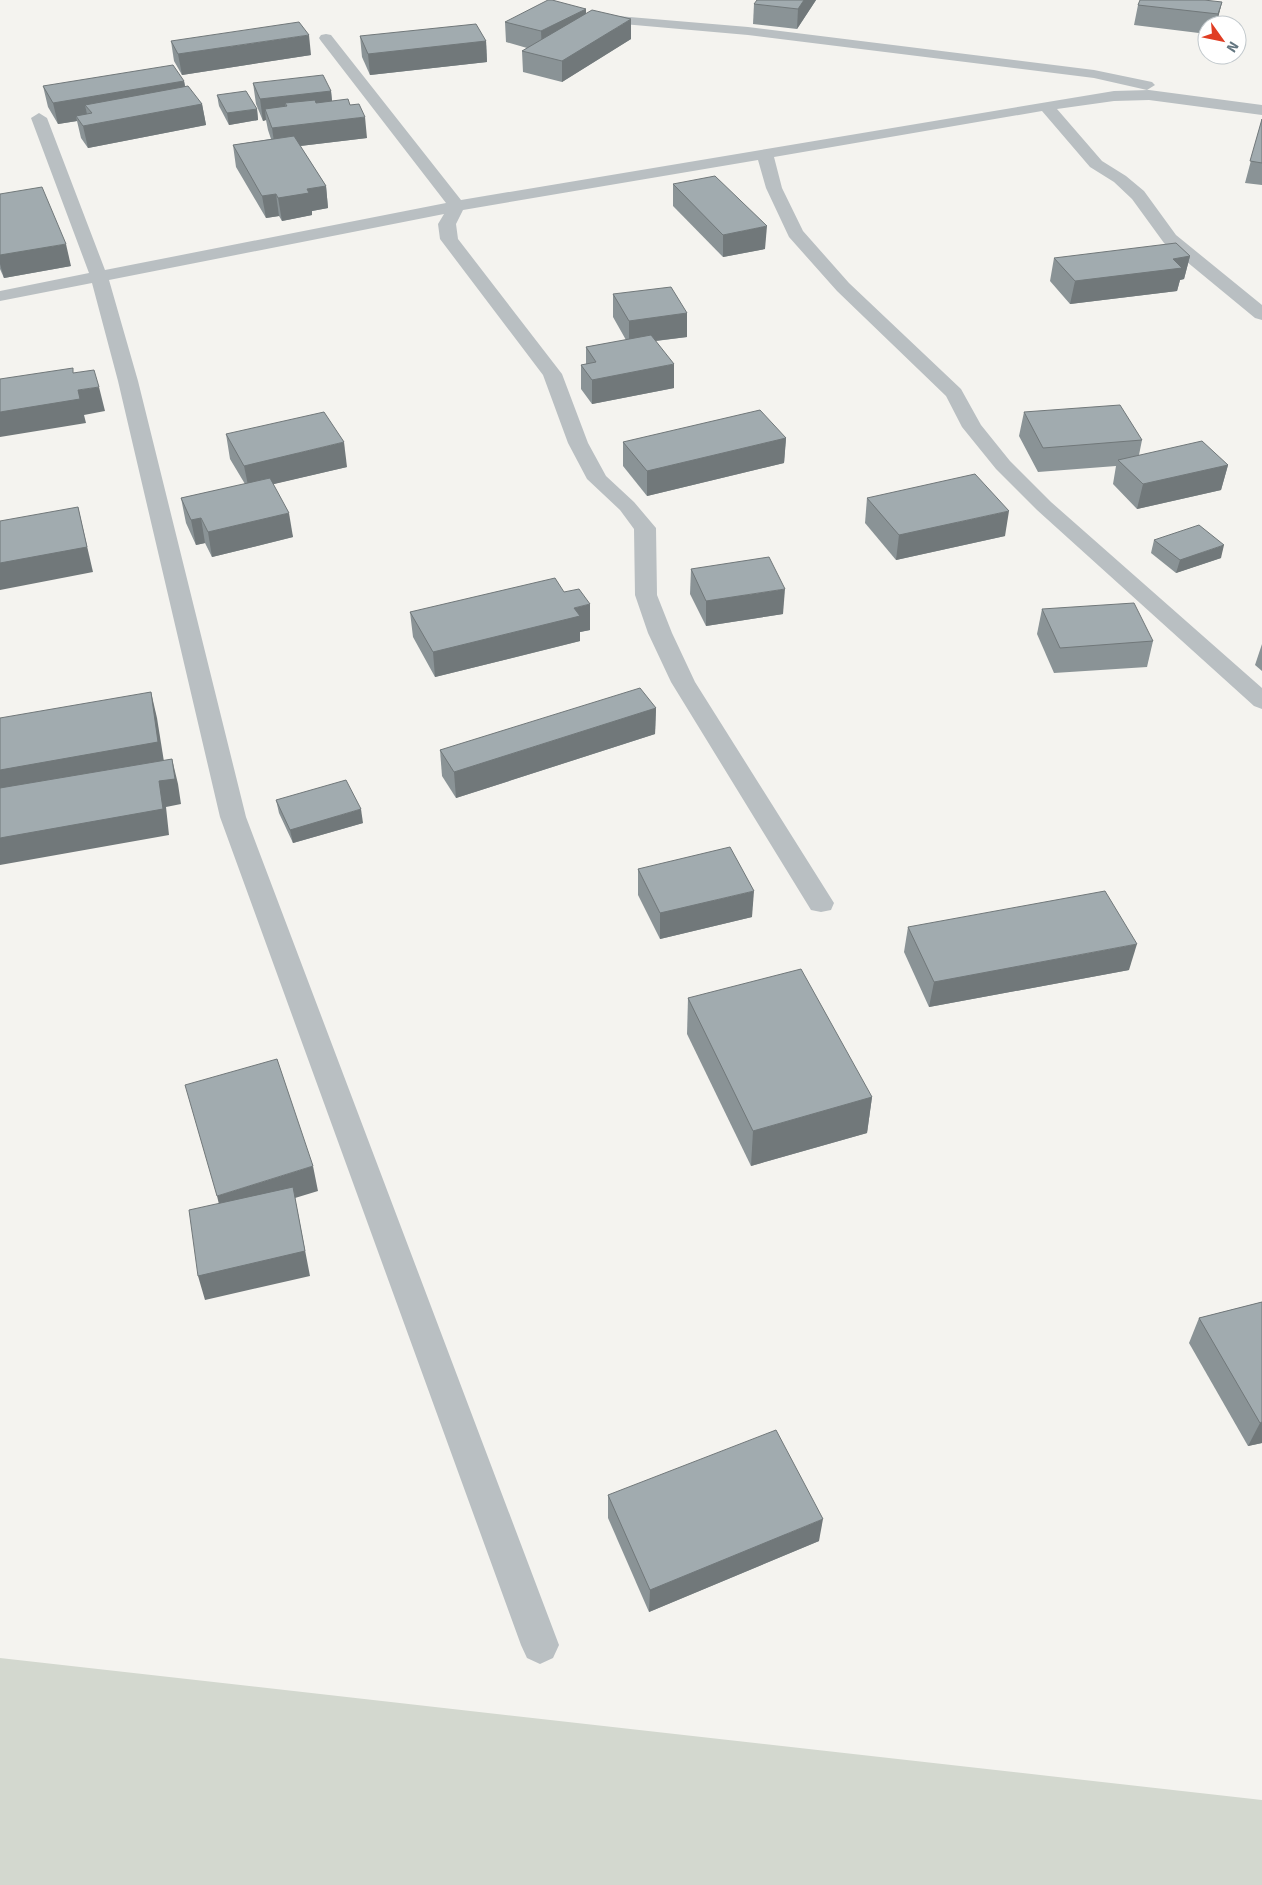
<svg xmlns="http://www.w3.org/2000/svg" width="1262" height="1885" viewBox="0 0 1262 1885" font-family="Signika,sans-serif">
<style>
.green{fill:#d3d8cf}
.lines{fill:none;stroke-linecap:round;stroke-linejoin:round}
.minor{fill:#b9bfc2;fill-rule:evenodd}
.wall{fill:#8a9396}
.shaded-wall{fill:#71787a}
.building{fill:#a1abaf;stroke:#71787a}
</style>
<rect width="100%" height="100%" fill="#f4f3ef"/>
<!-- green -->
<polygon class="green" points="0,1658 1262,1800 1262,1885 0,1885"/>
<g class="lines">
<!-- minor -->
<g class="minor">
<polygon points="594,14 748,27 1094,70 1152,82 1155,85 1147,90 1094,78 748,35 589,21 587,18 589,15"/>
<polygon points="326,34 331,35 461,200 1114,91 1149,90 1262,105 1262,115 1149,100 1114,101 1057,109 1102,161 1126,176 1144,191 1176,235 1262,305 1262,320 1255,318 1164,243 1132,199 1114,182 1090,167 1042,111 774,157 782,188 803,231 849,283 961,389 981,425 1010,461 1051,502 1262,688 1262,709 1254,706 1037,510 996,469 962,427 946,396 837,291 789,237 766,188 758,160 463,210 456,224 458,239 562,374 588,443 606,476 634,502 656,528 657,595 672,633 695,682 834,903 831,910 821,912 811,910 671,682 648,633 635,595 634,529 620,510 587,479 568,443 543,375 440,239 438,224 444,214 109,280 138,381 246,817 559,1645 553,1658 540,1664 527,1658 521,1645 220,817 118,381 92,283 0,301 0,291 89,273 31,118 39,113 47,118 105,270 446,203 321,41 319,38 321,35"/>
</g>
</g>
<!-- wall -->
<g class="wall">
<polygon points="816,0 797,29 753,24 754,4"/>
<polygon points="1222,2 1216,25 1207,25 1207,34 1134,25 1138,5"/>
<polygon points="586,9 586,14 631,39 562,82 523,72 522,51 527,48 506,42 505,22"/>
<polygon points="360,36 486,41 487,62 370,75 362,57"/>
<polygon points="171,41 311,55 182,75 174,61"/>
<polygon points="184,81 185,86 202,104 206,125 88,148 81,138 77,121 58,124 48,107 43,86"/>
<polygon points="253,83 331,91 332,101 350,105 367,138 300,146 326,186 328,208 312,211 312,215 282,221 279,216 266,218 236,167 233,145 271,139 268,130 266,120 263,121 256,104"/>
<polygon points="217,95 257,109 258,120 229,125 219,106"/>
<polygon points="1262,119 1262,185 1245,183"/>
<polygon points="673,184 765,249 723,257 673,206"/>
<polygon points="0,194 71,266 4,278 0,269"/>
<polygon points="1190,256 1184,279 1180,280 1177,291 1070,304 1050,281 1054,258"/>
<polygon points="613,294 687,313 687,337 656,341 674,388 592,404 581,389 581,365 586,364 586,347 626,340 613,317"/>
<polygon points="1024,412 1142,440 1139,455 1228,465 1221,490 1137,509 1113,484 1116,466 1038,472 1019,436"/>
<polygon points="226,434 347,467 273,484 293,537 212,557 205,543 196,545 186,523 181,498 245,484 230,459"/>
<polygon points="786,438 784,463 647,496 623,466 623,442"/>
<polygon points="867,498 1005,536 896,560 865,523"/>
<polygon points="1154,540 1221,558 1176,573 1151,553"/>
<polygon points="691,569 783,614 706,626 690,594"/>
<polygon points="1042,609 1153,641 1147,667 1054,673 1037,634"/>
<polygon points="410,612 590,630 580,632 580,641 435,677 413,637"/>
<polygon points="1262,644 1262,671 1255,665"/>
<polygon points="656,708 655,734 456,798 442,776 440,750"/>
<polygon points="276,800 363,823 293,843 279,813"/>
<polygon points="638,869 752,917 660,939 638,895"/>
<polygon points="908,927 1129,970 929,1007 904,952"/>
<polygon points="688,998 872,1097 867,1133 751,1166 687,1034"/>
<polygon points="1262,1302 1262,1443 1248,1446 1189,1343 1199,1318"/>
<polygon points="608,1495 819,1541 649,1612 608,1518"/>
</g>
<!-- shaded-wall -->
<g class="shaded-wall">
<polygon points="804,0 816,0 797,29 798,9"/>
<polygon points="1222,2 1217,22 1216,25 1215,25 1218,14"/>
<polygon points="586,9 586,29 542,52 541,31"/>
<polygon points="631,19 631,39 562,82 562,61"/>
<polygon points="309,35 311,55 182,75 178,54"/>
<polygon points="486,41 487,62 370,75 368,54"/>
<polygon points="184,81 188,103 92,113 85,105 88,119 76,116 77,121 58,124 53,103"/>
<polygon points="331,91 333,112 287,106 285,103 287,118 265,109 266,120 263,121 260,99"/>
<polygon points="202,104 206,125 88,148 83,126"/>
<polygon points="257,109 258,120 229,125 227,113"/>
<polygon points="365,117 367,138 275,149 272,128"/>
<polygon points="326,186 328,208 312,211 312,215 282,221 278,198 307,189"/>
<polygon points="276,194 279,216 266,218 262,196"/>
<polygon points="767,226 765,249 723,257 723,235"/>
<polygon points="66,244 71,266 4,278 0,264 0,255"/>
<polygon points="1190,256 1184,279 1180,280 1177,291 1070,304 1075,281 1173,259"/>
<polygon points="687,313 687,337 629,344 629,321"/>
<polygon points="674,364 674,388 592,404 592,380"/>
<polygon points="99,387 105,411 84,415 86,423 0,437 0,412 78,390"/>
<polygon points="786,438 784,463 647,496 647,471"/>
<polygon points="344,442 347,467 249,490 244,466"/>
<polygon points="1228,465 1221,490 1137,509 1143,484"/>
<polygon points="78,507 93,572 0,590 0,563"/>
<polygon points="1009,511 1005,536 896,560 899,535"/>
<polygon points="289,513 293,537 212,557 208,532"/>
<polygon points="201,518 205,543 196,545 191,520"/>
<polygon points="1224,545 1221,558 1176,573 1180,560"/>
<polygon points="785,589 783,614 706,626 706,601"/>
<polygon points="590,604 590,630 580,632 580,641 435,677 433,652 574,608"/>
<polygon points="151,692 157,718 165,768 0,797 0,770"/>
<polygon points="656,708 655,734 456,798 454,772"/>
<polygon points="172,759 178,784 181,804 166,807 169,835 0,865 0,838"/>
<polygon points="361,809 363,823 293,843 290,830"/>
<polygon points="754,891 752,917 660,939 660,913"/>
<polygon points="1137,944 1129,970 929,1007 934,982"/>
<polygon points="872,1097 867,1133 751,1166 753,1131"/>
<polygon points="313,1166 318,1191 295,1198 310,1276 205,1300 198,1276 223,1221 217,1196"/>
<polygon points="1262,1422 1262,1443 1248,1446 1260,1423"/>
<polygon points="823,1519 819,1541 649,1612 650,1590"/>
</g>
<!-- building -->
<g class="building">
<polygon points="548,0 552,0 586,9 541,31 505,22"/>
<polygon points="757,0 804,0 798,9 754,4"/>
<polygon points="1140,0 1204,0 1222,2 1218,14 1138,5"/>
<polygon points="592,10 631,19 562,61 522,51"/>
<polygon points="299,22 309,35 178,54 171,41"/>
<polygon points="476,24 486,41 368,54 360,36"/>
<polygon points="173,65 184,81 53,103 43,86"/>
<polygon points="323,75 331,91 260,99 253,83"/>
<polygon points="188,86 202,104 83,126 76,116 92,113 85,105"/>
<polygon points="246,91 257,109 227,113 217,95"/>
<polygon points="348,99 350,105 359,104 365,117 272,128 265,109 287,106 285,103 315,100 316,103"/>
<polygon points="1262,119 1262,163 1250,161"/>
<polygon points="294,136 326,186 307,189 309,193 278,198 276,194 262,196 233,145"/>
<polygon points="715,176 767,226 723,235 673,184"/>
<polygon points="42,187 66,244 0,255 0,194"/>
<polygon points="1176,243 1190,256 1173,259 1182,268 1075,281 1054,258"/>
<polygon points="671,287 687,313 629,321 613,294"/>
<polygon points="651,335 674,364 592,380 581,365 596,362 586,347"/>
<polygon points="73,368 73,373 94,370 99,387 78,390 80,399 0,412 0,379"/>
<polygon points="1120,405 1142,440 1043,448 1024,412"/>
<polygon points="760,410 786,438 647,471 623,442"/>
<polygon points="324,412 344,442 244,466 226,434"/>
<polygon points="1202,441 1228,465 1143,484 1118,460"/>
<polygon points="975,474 1009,511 899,535 867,498"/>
<polygon points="270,478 289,513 208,532 201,518 191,520 181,498"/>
<polygon points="78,507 87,547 0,563 0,521"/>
<polygon points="1199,525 1224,545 1180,560 1154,540"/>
<polygon points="769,557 785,589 706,601 691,569"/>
<polygon points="555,578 564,592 579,589 590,604 574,608 580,616 433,652 410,612"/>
<polygon points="1134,603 1153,641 1060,648 1042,609"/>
<polygon points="640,688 656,708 454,772 440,750"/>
<polygon points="151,692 158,742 0,770 0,718"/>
<polygon points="172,759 175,779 159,781 163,809 0,838 0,788"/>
<polygon points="346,780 361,809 290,830 276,800"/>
<polygon points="730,847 754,891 660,913 638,869"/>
<polygon points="1105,891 1137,944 934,982 908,927"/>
<polygon points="801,969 872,1097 753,1131 688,998"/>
<polygon points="277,1059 313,1166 217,1196 185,1085"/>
<polygon points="293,1187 305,1251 198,1276 189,1210"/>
<polygon points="1262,1302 1262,1422 1260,1423 1199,1318"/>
<polygon points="776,1430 823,1519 650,1590 608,1495"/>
</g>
<!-- north arrow -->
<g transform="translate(1222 40) rotate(123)"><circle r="24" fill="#ffffff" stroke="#c1c8cc"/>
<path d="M0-4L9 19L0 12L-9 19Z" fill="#e03d23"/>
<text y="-8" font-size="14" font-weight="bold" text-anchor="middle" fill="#637680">N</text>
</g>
</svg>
